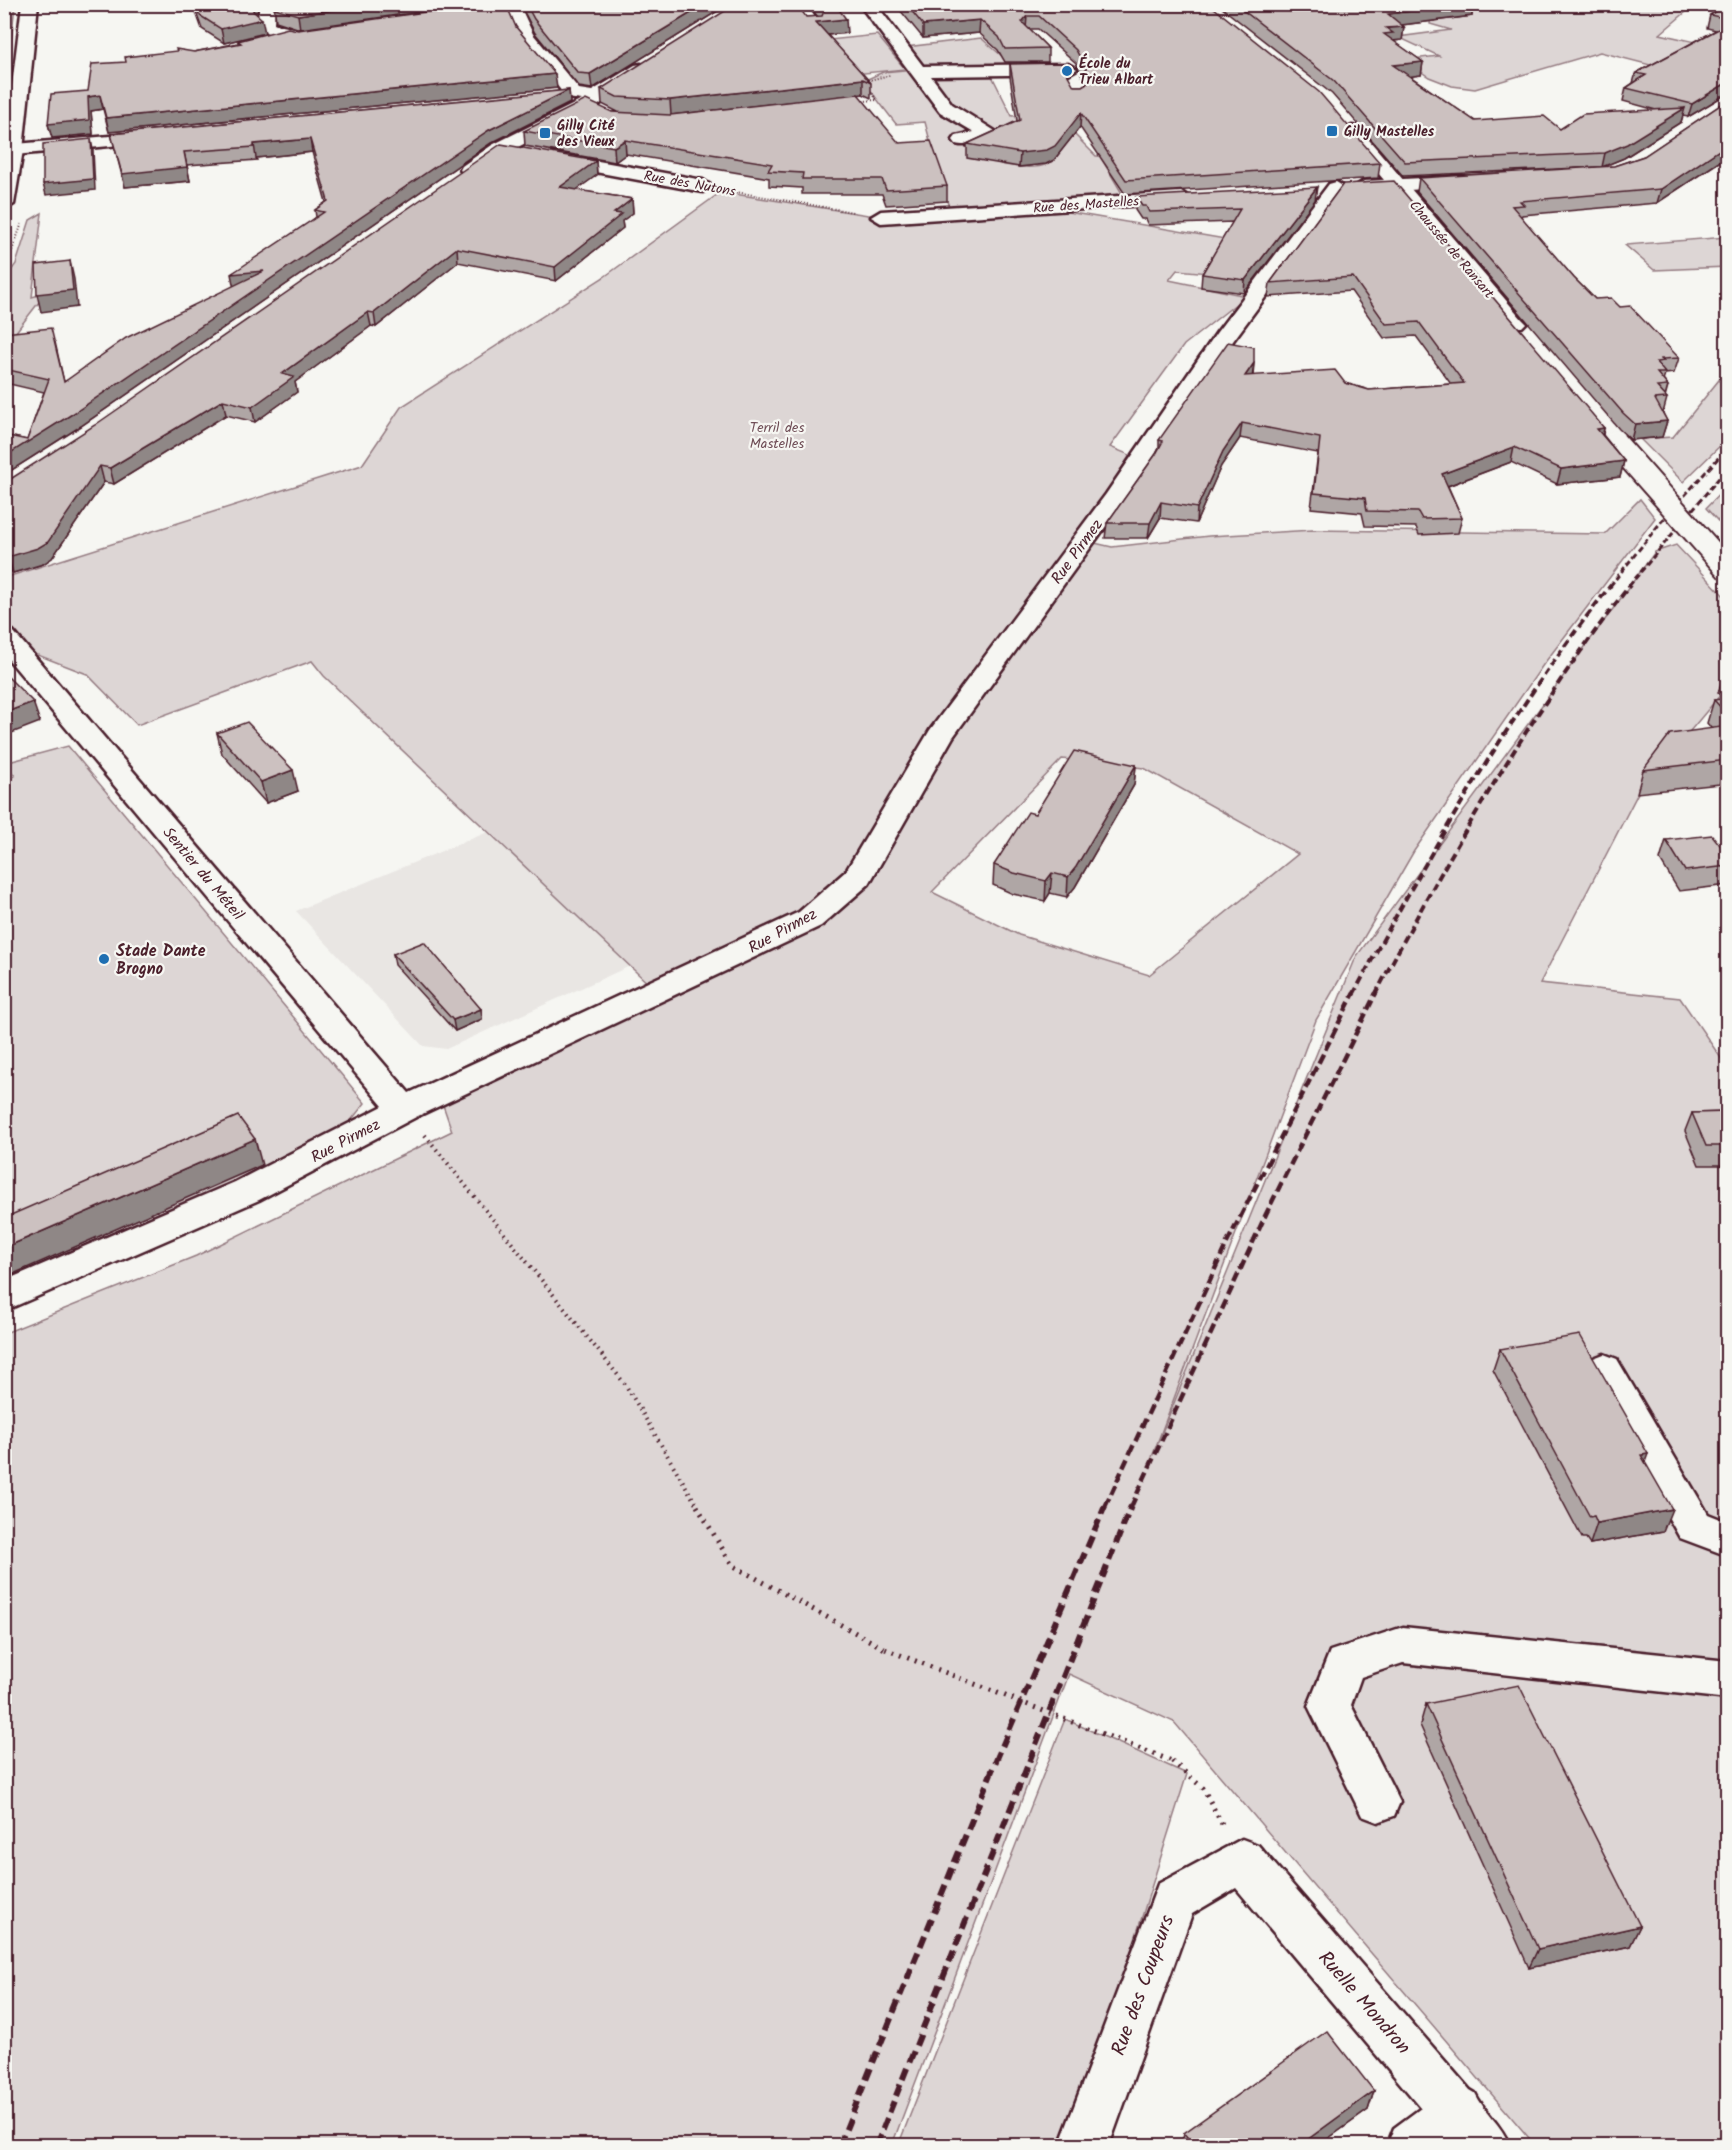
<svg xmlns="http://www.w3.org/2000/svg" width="1732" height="2150" viewBox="0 0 1732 2150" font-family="Kalam,sans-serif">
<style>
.built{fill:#e9e6e3}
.green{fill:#ddd6d5;stroke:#947a80;stroke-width:1.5;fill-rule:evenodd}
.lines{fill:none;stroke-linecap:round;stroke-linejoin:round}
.minor-casing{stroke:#4a1f2b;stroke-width:5}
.major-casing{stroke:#4a1f2b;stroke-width:5}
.path-far2{stroke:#4a1f2b;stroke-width:2;stroke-dasharray:1 2;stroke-linecap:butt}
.path-far1{stroke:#4a1f2b;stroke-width:4;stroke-dasharray:1.5 4.5;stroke-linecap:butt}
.path{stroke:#4a1f2b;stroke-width:5;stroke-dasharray:2 6;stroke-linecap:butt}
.minor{fill:#f6f6f2;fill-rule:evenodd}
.major{fill:#f6f6f2;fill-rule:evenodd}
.rail-far3{stroke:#4a1f2b;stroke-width:3;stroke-dasharray:6 3;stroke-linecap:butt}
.rail-far2{stroke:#4a1f2b;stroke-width:4;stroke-dasharray:8 4;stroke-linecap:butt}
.rail-far1{stroke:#4a1f2b;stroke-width:4.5;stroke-dasharray:10 4.5;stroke-linecap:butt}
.rail{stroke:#4a1f2b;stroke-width:6;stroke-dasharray:12 6;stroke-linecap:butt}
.major-bridge-casing{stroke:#4a1f2b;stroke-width:26;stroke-linecap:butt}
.path-bridge{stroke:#4a1f2b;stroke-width:5;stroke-dasharray:2 6;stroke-linecap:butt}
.major-bridge{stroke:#f6f6f2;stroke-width:22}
.wall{fill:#afa6a5;stroke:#4a1f2b;stroke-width:1.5}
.shaded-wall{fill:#8f8786;stroke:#4a1f2b;stroke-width:1.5}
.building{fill:#ccc1c0;stroke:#4a1f2b;stroke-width:1.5}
.poi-dot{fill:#1f6fb2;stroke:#f6f6f2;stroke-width:2}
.labels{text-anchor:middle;stroke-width:4.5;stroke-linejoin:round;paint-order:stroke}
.far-poi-label{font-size:14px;font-weight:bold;fill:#4a1f2b;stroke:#f6f6f2;text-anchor:start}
.far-street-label{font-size:14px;fill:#4a1f2b;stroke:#f6f6f2}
.far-park-label{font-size:14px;fill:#6f4d56;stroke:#f6f6f2}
.street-label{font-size:16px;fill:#4a1f2b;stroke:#f6f6f2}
.poi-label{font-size:16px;font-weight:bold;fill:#4a1f2b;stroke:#f6f6f2;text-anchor:start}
.near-street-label{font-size:20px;fill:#4a1f2b;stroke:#f6f6f2}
</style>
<rect width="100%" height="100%" fill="#f6f6f2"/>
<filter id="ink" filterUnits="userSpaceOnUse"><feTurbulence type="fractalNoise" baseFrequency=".0167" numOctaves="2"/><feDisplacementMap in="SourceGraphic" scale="12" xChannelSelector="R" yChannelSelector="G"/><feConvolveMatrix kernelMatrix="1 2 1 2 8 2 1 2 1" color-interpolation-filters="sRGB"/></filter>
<g filter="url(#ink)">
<!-- built -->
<polygon class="built" points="488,832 630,966 446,1049 423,1046 296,911"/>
<!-- green -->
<g class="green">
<polygon points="6,5 15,5 5,97 4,9"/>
<polygon points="1469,5 1694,5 1660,34 1727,49 1685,74 1600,52 1475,89 1452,86 1429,77 1417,69 1411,59 1439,56 1398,37 1451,30 1430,24 1431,16"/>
<polygon points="877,35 905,69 814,78 790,44"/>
<path d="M981,38l35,30 -25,6 21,42 54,-3 1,14 29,29h4l23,39 -173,13 -11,-24 -7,-8 -2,-35 -5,-19 -29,2 -33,-43 20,-9 31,-3 -8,-22zM1058,154c-8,19 -43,13 -58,10z"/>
<path d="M721,192l160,25 175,-7 228,39 -25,3 -28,23 -54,-5 -8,10 77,16 -62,49 -74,102 20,8 -53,84 35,8 97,-11 104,-6 292,4 35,-35 15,19 -112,147 -129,186 -98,169 -164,437 204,-500 299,-405 21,-7 51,54v88l-89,106 -98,190 140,15 47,69v1078h-192l-361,-423 -105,-48 -177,471h-887v-812l191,-77 256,-125 -9,-26 211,-116 -330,-313 -12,-15 -175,64 -50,-51 -49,-19 -13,6 -20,-28 -1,-55 358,-113 39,-58 203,-130zM1062,759l82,9 154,86 -149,121 -130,-40 -87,-43z"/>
<polygon points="42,213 32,297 46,293 5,346 5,279 16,264 30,220"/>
<polygon points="1727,237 1727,267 1654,270 1625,245"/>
<polygon points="1727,370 1727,439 1683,482 1640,439 1673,437"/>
<polygon points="1727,486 1727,531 1706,508"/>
<polygon points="68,746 365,1103 328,1149 5,1286 4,780 15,776 5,763"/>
<polygon points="1065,1719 1187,1774 1118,1993 1065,2145 898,2146"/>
</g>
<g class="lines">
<!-- minor casing -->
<g class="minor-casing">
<g id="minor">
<path d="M259,4h16l-1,19c17,9 47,2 54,10l-2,4c-20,4 -54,6 -68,-12z"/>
<polygon points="503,4 519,4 533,34 579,89 592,91 635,65 641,64 650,69 593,109 506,153 476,174 469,176 460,170 462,166 492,145 582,100 567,98 517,35"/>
<polygon points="788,4 805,4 822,26 820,29 808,29"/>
<path d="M859,4h17l47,62 145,-2 9,5 -9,5 -137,2 21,28 48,30c-7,9 -34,13 -44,10l-3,-4 3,-4 18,-4 -34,-20z"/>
<polygon points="157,132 163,133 166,137 163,141 4,156 4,145"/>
<polygon points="554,153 703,180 712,186 703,192 547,163 545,159 547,155"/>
<polygon points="1462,176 1469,178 1471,182 1469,186 1364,193 1354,187 1364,181"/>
<polygon points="1336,182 1346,188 1233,341 1122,504 953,737 869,884 821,926 416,1117 259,1200 4,1311 4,1281 235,1182 383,1106 4,654 4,629 13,631 409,1093 799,912 846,871 930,730 1106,494 1217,332 1329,184"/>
<polygon points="1181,192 1191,198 1188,202 881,223 871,217 881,211"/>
<polygon points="1604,1354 1617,1359 1708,1514 1728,1522 1728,1556 1680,1538 1585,1369 1591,1359"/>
<polygon points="1403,1627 1728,1661 1728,1699 1403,1663 1361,1677 1351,1705 1400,1802 1394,1816 1378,1822 1362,1816 1308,1706 1330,1651"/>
<path d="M1242,1839l16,6 212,245 5,3c9,19 26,31 35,53h-123l7,-18 27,-20 -185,-220 -44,26 -83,232h-50l99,-262z"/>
</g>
</g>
<!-- major casing -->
<g class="major-casing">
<g id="major">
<polygon points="22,4 38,4 23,150 14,204 4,210 4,151"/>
<polygon points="1352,126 1358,127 1522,319 1526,323 1522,327 1508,327 1346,135 1343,131"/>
</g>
</g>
<!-- path-far2 -->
<g class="path-far2">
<polyline points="865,81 890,75"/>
<polyline points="863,101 877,100 870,90"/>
<polyline points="730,191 853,212"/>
<polyline points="4,273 22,223"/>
</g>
<!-- path-far1 -->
<polyline class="path-far1" points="425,1135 625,1384 698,1507"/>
<!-- path -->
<g class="path">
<polyline points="697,1506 732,1565 885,1649"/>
<polyline points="1172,1761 1203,1788 1224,1828"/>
</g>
<!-- minor -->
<use href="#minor" class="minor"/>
<!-- major -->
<use href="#major" class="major"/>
<!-- rail-far3 -->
<g class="rail-far3">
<polyline points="1610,586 1661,522 1728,447"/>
<polyline points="1629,586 1728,467"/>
</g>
<!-- rail-far2 -->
<g class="rail-far2">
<path d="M1353,995c76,-142 158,-284 258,-410"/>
<path d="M1375,995c75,-143 156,-283 255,-410"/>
</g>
<!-- rail-far1 -->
<g class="rail-far1">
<polyline points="1105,1507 1227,1243 1354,993"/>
<polyline points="1131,1507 1266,1214 1376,993"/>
</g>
<!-- rail -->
<g class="rail">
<polyline points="839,2146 998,1756 1105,1506"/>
<polyline points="876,2146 1131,1506"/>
</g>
<!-- major-bridge casing -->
<g class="major-bridge-casing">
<polyline id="major-bridge" points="1615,442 1728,570"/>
</g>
<!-- path-bridge -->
<polyline class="path-bridge" points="885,1649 1172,1761"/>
<!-- major-bridge -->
<use href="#major-bridge" class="major-bridge"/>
</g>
<!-- wall -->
<g class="wall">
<polygon points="193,4 259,4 257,15 265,33 224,43 202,29"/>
<polygon points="274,4 474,4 300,29 276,21"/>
<polygon points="520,4 729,4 592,89 579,87 535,33"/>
<polygon points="808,4 835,4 847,33 827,35 871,83 871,98 863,94 735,108 899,143 947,186 947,201 886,205 882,194 802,194 802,188 769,186 769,178 626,154 615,162 525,146 524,131 612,112 618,112 602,104 601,89 806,17 818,17"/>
<polygon points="895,4 1209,4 1380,163 1378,178 1125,194 1080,127 1054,160 1046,164 1019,167 967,158 967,144 1017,121 1010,77 1010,64 1074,86 1082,86 1086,84 1076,63 1038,29 1029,29 1048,48 1048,62 1005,62 998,50 979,33 923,38"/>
<polygon points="1217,4 1508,4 1472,12 1472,16 1402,25 1404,27 1402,40 1393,41 1423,62 1421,75 1410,76 1475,121 1560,129 1656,110 1623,101 1626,88 1633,83 1636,73 1716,30 1707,28 1710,15 1728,4 1728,93 1688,117 1683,116 1681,122 1624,158 1602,167 1403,176 1332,94"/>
<polygon points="516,27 557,88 109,132 103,109 91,111 93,134 52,138 48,124 88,91 126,62 194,52 238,43 238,41 298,30"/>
<polygon points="569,90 570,103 491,143 81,426 4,475 4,435 27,440 44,392 5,383 4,333 55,342 64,382 234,286 316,217 315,210 326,202 312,152 256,158 257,160 187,165 190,181 125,187 111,134"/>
<polygon points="1728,100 1728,156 1657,203 1522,215 1521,217 1574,278 1595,299 1620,307 1679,358 1674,373 1665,374 1663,380 1668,386 1665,397 1667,398 1663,413 1667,421 1662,437 1631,440 1619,429 1417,192 1419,178 1614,166 1644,156"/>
<polygon points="596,161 597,175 576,190 632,199 633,213 622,221 623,228 556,281 458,262 376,327 371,326 295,382 297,392 255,422 226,415 114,484 104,482 52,558 43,564 13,573 10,571 4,573 4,482 9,480"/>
<polygon points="1343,184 1604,428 1603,435 1624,461 1620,477 1557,484 1511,462 1448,486 1462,518 1458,533 1419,535 1416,527 1365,526 1362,513 1311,508 1318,453 1240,438 1221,466 1196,523 1160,518 1148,538 1105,538 1107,523 1156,454 1159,448 1159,440 1254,363 1253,376 1345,383 1369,390 1451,384 1416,336 1384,338 1351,291 1268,297 1270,283"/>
<polygon points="1136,197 1315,200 1244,293 1201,287 1202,274 1233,222 1148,225 1145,219 1141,219 1135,210"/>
<polygon points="1728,665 1728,779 1722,780 1720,784 1637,793 1643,770 1711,728 1707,723 1714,700 1723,699 1718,693 1725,670"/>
<polygon points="217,733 298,791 266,803 222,754"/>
<polygon points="1136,765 1134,785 1075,887 1067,897 1050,893 1045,901 1013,894 993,885 994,865 1035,814"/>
<polygon points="1666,840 1728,855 1728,885 1679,891 1660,860"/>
<polygon points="393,954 481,1009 482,1019 455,1031 395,965"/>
<polygon points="1728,1112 1728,1165 1699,1165 1685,1131 1692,1113"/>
<polygon points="1500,1349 1645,1463 1663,1531 1590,1544 1586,1538 1582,1538 1493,1370"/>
<polygon points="1426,1704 1640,1926 1630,1946 1529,1968 1420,1725"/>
<polygon points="1374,2091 1368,2110 1319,2145 1181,2145 1184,2133"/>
</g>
<!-- shaded-wall -->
<g class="shaded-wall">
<polygon points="254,4 259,4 256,21 262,19 265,33 224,43 221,29 253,11"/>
<polygon points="374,4 474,4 300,29 298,15"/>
<polygon points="706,4 729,4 592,89 590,74"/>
<polygon points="1466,4 1508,4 1472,12 1472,16 1386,27 1388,14"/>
<polygon points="1027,16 1026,29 1022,22"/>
<polygon points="846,19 847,33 816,36 816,22"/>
<polygon points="980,20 979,33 923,38 923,25"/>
<polygon points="1404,27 1402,40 1392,41 1382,47 1386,28"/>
<polygon points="1423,62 1421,75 1391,79 1393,65"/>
<polygon points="555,74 557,88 109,132 106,118"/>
<polygon points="863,79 863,94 671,115 670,100"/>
<polygon points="1728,82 1728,93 1688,117 1692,104"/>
<polygon points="569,90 570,103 491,143 81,426 4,475 4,457 234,289 231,274 489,130"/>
<polygon points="100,95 103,109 91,111 93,134 52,138 48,124 88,97"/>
<polygon points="1685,108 1681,122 1624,158 1602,167 1605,153"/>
<polygon points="1081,113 1080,127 1054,160 1046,164 1019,167 1020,153"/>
<polygon points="91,139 93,150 95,190 46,195 43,184"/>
<polygon points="310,139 312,152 256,158 254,144"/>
<polygon points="625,140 626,154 615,162 614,147"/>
<polygon points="1728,144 1728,156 1657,203 1661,189"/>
<polygon points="184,152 190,181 125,187 122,174"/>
<polygon points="596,161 597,175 561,201 560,187"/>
<polygon points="1317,187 1315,200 1244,293 1245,280"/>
<polygon points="632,199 633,213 622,221 623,228 556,281 555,267 614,213"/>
<polygon points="457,248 458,262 376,327 374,313"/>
<polygon points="70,261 74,279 77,307 41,312 37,294"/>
<polygon points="368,312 371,326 295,382 297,392 255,422 252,407 282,374"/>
<polygon points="1254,363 1252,378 1245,376"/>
<polygon points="223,400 226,415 114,484 110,468"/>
<polygon points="1667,421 1662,437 1631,440 1635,424"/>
<polygon points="1242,423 1240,438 1221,466 1196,523 1197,508 1223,451"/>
<polygon points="1604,428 1601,443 1597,429"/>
<polygon points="1514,447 1511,462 1439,489 1442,474"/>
<polygon points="1624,461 1620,477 1557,484 1561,469"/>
<polygon points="100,466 104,482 52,558 43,564 13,573 8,557"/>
<polygon points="1161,502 1160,518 1148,538 1150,523"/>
<polygon points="4,555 10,571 4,573"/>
<polygon points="33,702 40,722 4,736 4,713"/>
<polygon points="1136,765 1134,785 1075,887 1067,897 1068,877"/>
<polygon points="293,770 298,791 266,803 261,782"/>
<polygon points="1052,873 1050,893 1045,901 1046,881"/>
<polygon points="481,1009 482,1019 455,1031 453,1020"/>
<polygon points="255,1139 262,1165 4,1278 4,1248"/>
<polygon points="1648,1454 1640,1476 1641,1455"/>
<polygon points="1672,1509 1663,1531 1590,1544 1597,1523"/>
<polygon points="1640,1926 1630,1946 1529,1968 1538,1949"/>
<polygon points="1374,2091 1368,2110 1319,2145 1300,2145"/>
</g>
<!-- building -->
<g class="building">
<polygon points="195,4 254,4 253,11 262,19 221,29 199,15"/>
<polygon points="274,4 374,4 298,15 274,8"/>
<polygon points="482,4 506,4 516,27 555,74 106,118 100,95 88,97 89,120 48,124 51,94 88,91 92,64 126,62 125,57 177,51 176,49 194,52 241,43 238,41 288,28 298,30"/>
<polygon points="526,4 706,4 590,74 578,73 534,19"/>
<polygon points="736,4 797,4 806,17 822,16 824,11 819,4 835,4 846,19 816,22 871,83 863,79 670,100 617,97 601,89"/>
<polygon points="906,4 1209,4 1319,92 1380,163 1126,180 1081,113 1055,146 1047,150 1020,153 967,144 1020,120 1010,64 1061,63 1074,86 1082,86 1092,80 1076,50 1039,16 1027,16 1022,22 1048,48 1005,49 999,37 980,20 923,25"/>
<polygon points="1235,4 1466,4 1388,14 1404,27 1386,28 1393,33 1384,34 1423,62 1393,65 1475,121 1544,116 1560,129 1583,114 1685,108 1627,144 1605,153 1405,162 1334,81"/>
<polygon points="1727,4 1728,19 1710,15"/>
<polygon points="1728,24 1728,82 1692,104 1626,88 1646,75 1636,73"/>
<polygon points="569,90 489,130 77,411 4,457 4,435 27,440 49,379 4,369 4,333 51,328 64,382 126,338 264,271 231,274 324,212 315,210 328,201 310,139 254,144 254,147 184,152 187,167 122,174 111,134"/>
<polygon points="858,94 899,143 931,141 947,186 886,190 882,179 802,179 803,173 768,171 772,164 625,140 614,147 524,131 586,100 612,112 670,115"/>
<polygon points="1728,100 1728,129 1724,131 1728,133 1728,144 1661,189 1520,201 1524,205 1512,206 1574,278 1595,299 1611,298 1620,307 1630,306 1679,358 1661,359 1664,361 1656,362 1665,373 1657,373 1668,386 1657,387 1667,398 1655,399 1667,421 1635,424 1623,413 1419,178 1614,166 1644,156"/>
<polygon points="91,139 93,179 43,184 43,144"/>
<polygon points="501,144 596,161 560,187 632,199 614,213 622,214 555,267 457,248 374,313 368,312 282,374 294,377 252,407 223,400 110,468 100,466 48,542 38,548 8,557 4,555 4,482 9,480 95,425"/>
<polygon points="1394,181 1604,428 1597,429 1624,461 1561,469 1514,447 1442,474 1462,518 1422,519 1418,512 1367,511 1365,498 1314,493 1320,438 1242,423 1223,451 1197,508 1161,502 1150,523 1107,523 1156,454 1163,441 1159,440 1228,342 1254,347 1254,363 1245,376 1335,370 1345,383 1369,390 1464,383 1419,322 1386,324 1353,277 1270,283 1343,184"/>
<polygon points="1317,187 1245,280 1202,274 1240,209 1149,212 1146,206 1142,206 1136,197"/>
<polygon points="70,261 73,290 37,294 36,265"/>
<polygon points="4,673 33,702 4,713"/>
<polygon points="1728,698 1728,715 1714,700"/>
<polygon points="247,722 293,770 261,782 217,733"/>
<polygon points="1728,726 1728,756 1725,757 1728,760 1643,770 1670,734"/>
<polygon points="1074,751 1136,765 1076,867 1068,877 1052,873 1046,881 1014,873 994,865 1028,812 1035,814"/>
<polygon points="1712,835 1728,855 1728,866 1685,871 1666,840"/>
<polygon points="424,942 481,1009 453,1020 393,954"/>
<polygon points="1728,1112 1728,1146 1706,1146 1692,1113"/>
<polygon points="238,1116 255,1139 4,1248 4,1218"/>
<polygon points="1580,1335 1648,1454 1641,1455 1672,1509 1597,1523 1594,1516 1590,1517 1500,1349"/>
<polygon points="1519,1685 1640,1926 1538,1949 1426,1704"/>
<polygon points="1327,2031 1374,2091 1300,2145 1193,2145 1184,2133"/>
</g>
</g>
<!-- markers -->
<g class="poi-dot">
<circle cx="1067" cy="71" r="6"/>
<rect x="1326" y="125" width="12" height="12" rx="3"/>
<rect x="539" y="127" width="12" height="12" rx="3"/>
<circle cx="104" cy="959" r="6"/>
</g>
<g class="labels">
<!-- far-poi labels -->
<g class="far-poi-label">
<text x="1079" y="68">École du<tspan x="1079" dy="16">Trieu Albart</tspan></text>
<text x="557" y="130">Gilly Cité<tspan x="557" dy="16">des Vieux</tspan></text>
<text x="1344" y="136">Gilly Mastelles</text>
</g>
<!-- far-street labels -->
<g class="far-street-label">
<text transform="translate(690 183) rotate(10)" y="5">Rue des Nutons</text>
<text transform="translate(1086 204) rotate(-4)" y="5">Rue des Mastelles</text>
<text transform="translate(1452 249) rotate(50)" y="5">Chaussée de Ransart</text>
</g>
<!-- far-park labels -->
<g class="far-park-label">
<text x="777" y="432">Terril des<tspan x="777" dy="16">Mastelles</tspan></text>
</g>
<!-- street labels -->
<g class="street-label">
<text transform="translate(1076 551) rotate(-54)" y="6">Rue Pirmez</text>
<text transform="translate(204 873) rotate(50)" y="6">Sentier du Méteil</text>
<text transform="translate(782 930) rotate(-29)" y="6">Rue Pirmez</text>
<text transform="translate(345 1140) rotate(-28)" y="6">Rue Pirmez</text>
</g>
<!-- poi labels -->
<g class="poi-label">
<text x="116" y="956">Stade Dante<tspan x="116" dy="18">Brogno</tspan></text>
</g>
<!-- near-street labels -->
<g class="near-street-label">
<text transform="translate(1142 1985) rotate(-70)" y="7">Rue des Coupeurs</text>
<text transform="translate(1365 2002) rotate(49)" y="7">Ruelle Mondron</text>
</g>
</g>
<!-- margin -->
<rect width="1732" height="2150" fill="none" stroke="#f6f6f2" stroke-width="24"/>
<rect x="12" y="12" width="1708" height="2126" fill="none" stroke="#4a1f2b" stroke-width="2" filter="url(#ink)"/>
</svg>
